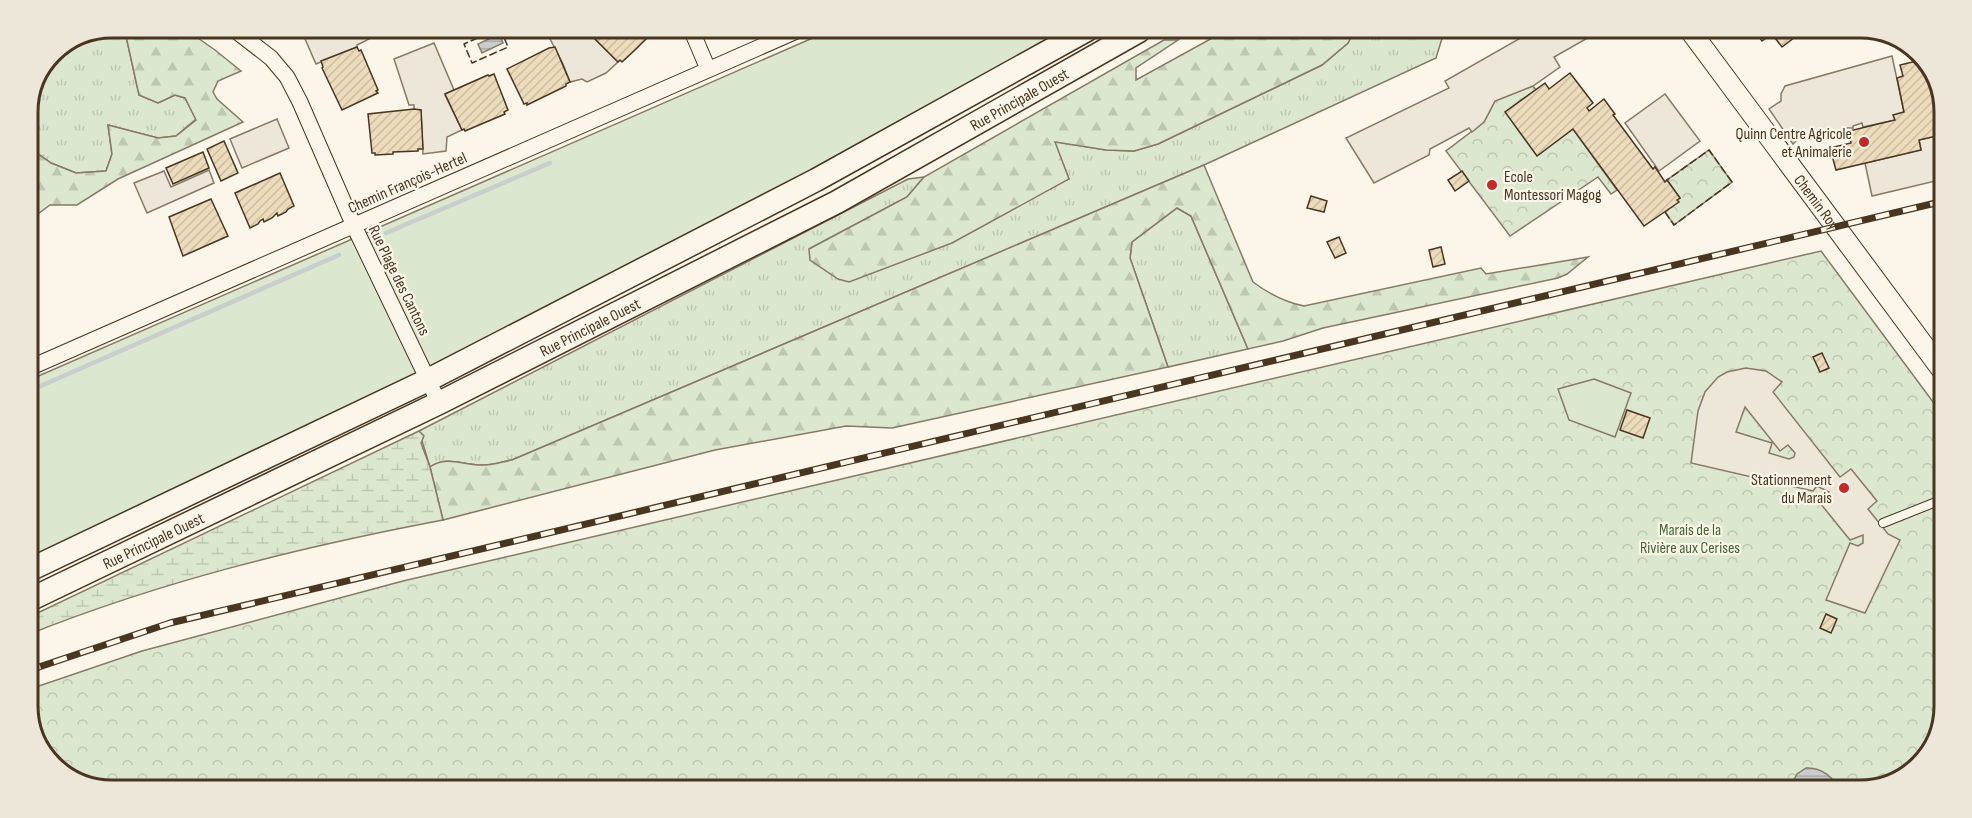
<svg xmlns="http://www.w3.org/2000/svg" width="1972" height="818" viewBox="0 0 1972 818" font-family="'Sofia Sans Condensed',sans-serif">
<style>
.grass{fill:url(#grass-tufts);stroke:#887966;stroke-width:1.5}
.forest{fill:url(#forest-firs);stroke:#887966;stroke-width:1.5}
.wetland{fill:url(#wetland-marsh);stroke:#887966;stroke-width:1.5}
.park{fill:url(#park-crowns);stroke:#887966;stroke-width:1.5}
.garden{fill:#dce7d0;stroke:#887966;stroke-width:1.5}
.parking{fill:#ede7d9;stroke:#887966;stroke-width:1.5;fill-rule:evenodd}
.water{fill:url(#water-rules);stroke:#887966;stroke-width:1.5}
.lines{fill:none;stroke-linecap:round;stroke-linejoin:round}
.stream{stroke:#c9cecd;stroke-width:4.5}
.building{fill:url(#building-hatch);stroke:#4a3520;stroke-width:1.5}
.lane-casing{stroke:#4a3520;stroke-width:10}
.street-casing{stroke:#4a3520;stroke-width:17}
.secondary-casing{stroke:#4a3520;stroke-width:22}
.primary-casing{stroke:#4a3520;stroke-width:25}
.lane{stroke:#fbf6e9;stroke-width:8}
.street{stroke:#fbf6e9;stroke-width:15}
.secondary{stroke:#fbf6e9;stroke-width:20}
.primary{stroke:#fbf6e9;stroke-width:22}
.rail-casing{stroke:#4a3520;stroke-width:7}
.rail{stroke:#fbf6e9;stroke-width:4.5;stroke-dasharray:14;stroke-linecap:butt}
.fence{stroke:#4a3520;stroke-width:1.5;stroke-dasharray:8 3;stroke-linecap:butt}
.poi-dot{fill:#c62828;stroke:#fbf6e9;stroke-width:2}
.labels{text-anchor:middle;stroke-width:4.5;stroke-linejoin:round;paint-order:stroke}
.street-label{font-size:16px;fill:#4a3520;stroke:#fbf6e9}
.poi-label{font-size:16px;fill:#4a3520;stroke:#fbf6e9;text-anchor:end}
.park-label{font-size:16px;fill:#436837;stroke:#fbf6e9}
.rim{fill:none;stroke:#4a3520;stroke-width:3}
</style>
<defs>
<pattern id="grass-tufts" width="24" height="20" patternUnits="userSpaceOnUse" patternTransform="scale(1.5)"><rect width="24" height="20" fill="#dce7d0"/><path d="M3 7l-1-3M5 7V3M7 7l1-3M15 17l-1-3M17 17v-4M19 17l1-3" fill="none" stroke="#bec7b2"/></pattern>
<pattern id="forest-firs" width="22" height="20" patternUnits="userSpaceOnUse" patternTransform="scale(1.5)"><rect width="22" height="20" fill="#dce7d0"/><path d="M5 1l3.5 6h-7zM16 11l3.5 6h-7z" fill="#bec7b2"/></pattern>
<pattern id="wetland-marsh" width="20" height="14" patternUnits="userSpaceOnUse" patternTransform="scale(1.5)"><rect width="20" height="14" fill="#dce7d0"/><path d="M1 5h8M5 5V1M11 12h8M15 12V8" fill="none" stroke="#bec7b2"/></pattern>
<pattern id="park-crowns" width="20" height="18" patternUnits="userSpaceOnUse" patternTransform="scale(1.5)"><rect width="20" height="18" fill="#dce7d0"/><path d="M2 6a3 3 0 1 1 6 0M12 15a3 3 0 1 1 6 0" fill="none" stroke="#bec7b2"/></pattern>
<pattern id="water-rules" width="6" height="5" patternUnits="userSpaceOnUse" patternTransform="scale(1.5)"><rect width="6" height="5" fill="#c9cecd"/><path d="M0 2.5h6" fill="none" stroke="#a5a8a6"/></pattern>
<pattern id="building-hatch" width="6" height="6" patternUnits="userSpaceOnUse" patternTransform="scale(1.5)"><rect width="6" height="6" fill="#ecdcbc"/><path d="M-1 1l2-2M0 6l6-6M5 7l2-2" fill="none" stroke="#ccbda1"/></pattern>
</defs>
<rect width="100%" height="100%" fill="#fbf6e9"/>
<!-- grass -->
<g class="grass">
<polygon points="112,27 124,27 139,95 158,103 175,95 185,98 196,119 176,136 158,138 108,125 112,154 106,171 76,173 51,163 30,148 27,148 27,107 39,80 44,82 63,47"/>
<path d="M1354,31l90,1 -8,26 -232,107 -692,295c-11,2 -23,6 -34,5 -18,-1 -32,-9 -48,2l-11,-36 489,-252 16,-2 -17,20 -98,52 260,-70 -15,-38 52,9 28,1 24,-7 164,-79 26,-22z"/>
<polygon points="1177,208 1191,216 1248,349 1168,367 1130,258 1132,242"/>
</g>
<!-- forest -->
<g class="forest">
<polygon points="124,27 182,27 215,50 241,71 218,81 213,92 217,99 243,122 118,179 77,205 50,205 27,222 27,148 30,148 51,163 76,173 106,171 112,154 108,125 158,138 176,136 196,120 185,98 175,95 158,103 139,95"/>
<polygon points="1225,31 1354,31 1348,43 1322,65 1158,144 1134,151 1106,150 1055,142 1069,179 952,243 849,282 838,279 810,260 809,249 907,197 924,177 1164,40 1178,40 1136,68 1136,80"/>
<polygon points="63,47 43,82 39,80 52,52"/>
<path d="M1204,165l49,117c16,12 31,20 51,24l177,-38 5,6 102,-17 -21,17 -9,4 -235,50 -40,13 -35,8 -57,-133 -14,-8 -45,34 -2,16 38,109 -276,61 -46,-2 -131,24 -272,70 -13,-53c16,-11 30,-3 48,-2 11,1 23,-3 34,-5z"/>
</g>
<!-- wetland -->
<path class="wetland" d="M419,431l5,5 -3,7 9,24 13,53c-142,27 -281,61 -416,115v-17z"/>
<!-- park -->
<g class="park">
<polygon points="1533,86 1536,90 1538,155 1573,129 1617,190 1611,194 1598,177 1510,236 1446,151 1484,122 1495,101"/>
<polygon points="1709,150 1732,182 1674,225 1665,212 1678,202 1677,200 1680,198 1667,180"/>
<polygon points="1821,251 1942,414 1939,738 1908,777 1861,791 80,785 44,758 27,712 27,690 142,651 403,581"/>
</g>
<!-- garden -->
<g class="garden">
<polygon points="831,30 1068,30 869,142 457,355 27,559 27,381"/>
<polygon points="1594,379 1631,393 1615,437 1569,420 1558,389"/>
</g>
<!-- parking -->
<g class="parking">
<polygon points="295,28 366,28 369,34 371,33 373,37 357,45 357,47 316,64 305,39 298,34"/>
<polygon points="545,29 586,29 582,33 583,37 587,38 591,35 618,62 606,73 587,82 582,79 570,82 563,64"/>
<polygon points="1531,32 1591,32 1593,35 1554,57 1560,67 1533,86 1495,101 1484,122 1472,132 1469,128 1430,149 1429,155 1374,183 1346,138 1449,88 1445,81"/>
<polygon points="434,43 454,90 445,95 462,130 447,137 446,151 423,154 421,110 414,110 414,105 409,105 394,59"/>
<polygon points="1892,56 1904,112 1894,115 1895,120 1863,127 1862,123 1853,126 1853,128 1844,128 1841,133 1812,139 1799,138 1793,144 1769,109 1781,101 1781,94 1785,86"/>
<polygon points="1665,94 1700,141 1659,171 1625,123"/>
<polygon points="277,119 289,148 242,168 230,139"/>
<polygon points="1945,134 1944,179 1872,196 1865,163 1921,150 1919,140"/>
<polygon points="209,170 214,183 147,213 134,183 164,171 171,187"/>
<path d="M1746,368l20,3 16,11 -9,10 67,85 11,-8 26,32 -9,8 20,25 12,6 -35,73 -39,-13 24,-57 8,3 5,-3v-8l-13,5 -30,-37 9,-11 -12,-6 -4,5 -122,-28 7,-52 7,-19 13,-15 9,-5zM1745,407l35,44 8,-6 7,8 -1,4 -5,2 -20,-6 3,-10 -36,-11z"/>
</g>
<!-- water -->
<g class="water">
<polygon points="499,34 503,43 482,53 478,44"/>
<path d="M1806,768c15,-1 28,9 33,23h-51l9,-17z"/>
</g>
<g class="lines">
<!-- stream -->
<g class="stream">
<polyline points="386,233 550,163"/>
<polyline points="27,392 339,255"/>
</g>
</g>
<!-- building -->
<g class="building">
<polygon points="366,28 388,28 372,35 371,33 369,35"/>
<polygon points="596,29 654,29 652,31 653,32 635,50 622,62 620,60 618,62 591,35"/>
<polygon points="1756,33 1792,33 1795,37 1782,47 1772,34 1762,41"/>
<polygon points="357,47 359,51 361,50 378,90 376,91 378,93 342,110 322,68 323,67 321,61"/>
<polygon points="555,47 570,82 566,84 566,86 527,105 527,103 524,104 507,69 549,48"/>
<polygon points="1925,59 1937,86 1945,118 1945,134 1919,140 1921,150 1836,170 1830,148 1851,143 1849,131 1895,120 1893,115 1904,112 1897,78 1903,76 1900,65"/>
<polygon points="1570,73 1593,103 1587,108 1589,111 1604,99 1615,114 1613,115 1653,169 1655,167 1665,182 1667,180 1680,198 1677,200 1679,202 1644,226 1573,129 1537,156 1505,112 1545,83 1549,89"/>
<polygon points="494,74 508,110 504,112 505,114 465,131 464,129 462,130 445,94 488,75 489,76"/>
<polygon points="414,109 421,110 423,149 418,149 418,151 393,152 393,154 375,155 375,153 372,153 368,114"/>
<polygon points="224,141 238,173 221,181 207,149"/>
<polygon points="203,152 209,168 173,184 166,168"/>
<polygon points="1462,171 1469,181 1455,191 1448,180"/>
<polygon points="280,173 294,206 288,209 286,212 278,216 277,213 272,218 264,222 263,219 260,221 258,224 250,228 235,193"/>
<polygon points="1311,196 1327,201 1324,212 1307,208"/>
<polygon points="211,199 228,236 183,256 169,217"/>
<polygon points="1339,237 1346,253 1335,258 1327,242"/>
<polygon points="1441,247 1445,264 1433,267 1429,250"/>
<polygon points="1822,353 1829,368 1820,372 1813,357"/>
<polygon points="1627,410 1650,418 1643,438 1620,430"/>
<polygon points="1826,614 1837,619 1831,633 1820,628"/>
</g>
<g class="lines">
<!-- lane casing -->
<g class="lane-casing">
<polyline id="lane" points="1883,523 1941,500"/>
</g>
<!-- street casing -->
<g class="street-casing">
<g id="street">
<polyline points="231,27 271,58 287,77 300,102 354,226 439,403"/>
<polyline points="691,29 708,69"/>
<polyline points="27,369 801,29"/>
</g>
</g>
<!-- secondary casing -->
<g class="secondary-casing">
<g id="secondary">
<path id="s1" d="M1692,33l250,337"/>
</g>
</g>
<!-- primary casing -->
<g class="primary-casing">
<g id="primary">
<polyline points="27,571 428,380 816,180 1087,30"/>
<path id="s2" d="M27,601l412,-198 398,-201 302,-171"/>
</g>
</g>
<!-- lane -->
<use href="#lane" class="lane"/>
<!-- street -->
<use href="#street" class="street"/>
<!-- secondary -->
<use href="#secondary" class="secondary"/>
<!-- primary -->
<use href="#primary" class="primary"/>
<!-- rail casing -->
<g class="rail-casing">
<polyline id="rail" points="27,671 170,623 1944,201"/>
</g>
<!-- rail -->
<use href="#rail" class="rail"/>
<!-- fence -->
<g class="fence">
<polygon points="500,28 508,47 472,63 464,44"/>
<polyline points="1665,212 1674,225 1732,182 1709,150 1667,180"/>
</g>
</g>
<!-- markers -->
<g class="poi-dot">
<circle cx="1864" cy="142" r="6"/>
<circle cx="1492" cy="185" r="6"/>
<circle cx="1844" cy="488" r="6"/>
</g>
<g class="labels">
<!-- street labels -->
<g class="street-label">
<text dy="6" stroke="none"><textPath href="#s2" startOffset="1112">Rue Principale Ouest</textPath></text>
<text transform="translate(407 182) rotate(-24)" y="6">Chemin François-Hertel</text>
<text dy="6" stroke="none"><textPath href="#s1" startOffset="210">Chemin Roy</textPath></text>
<text transform="translate(400 280) rotate(64)" y="6">Rue Plage des Cantons</text>
<text dy="6" stroke="none"><textPath href="#s2" startOffset="626">Rue Principale Ouest</textPath></text>
<text dy="6" stroke="none"><textPath href="#s2" startOffset="140">Rue Principale Ouest</textPath></text>
</g>
<!-- poi labels -->
<g class="poi-label">
<text x="1852" y="139">Quinn Centre Agricole<tspan x="1852" dy="18">et Animalerie</tspan></text>
<text x="1504" y="182" text-anchor="start">Ecole<tspan x="1504" dy="18">Montessori Magog</tspan></text>
<text x="1832" y="485">Stationnement<tspan x="1832" dy="18">du Marais</tspan></text>
</g>
<!-- park labels -->
<g class="park-label">
<text x="1690" y="535">Marais de la<tspan x="1690" dy="18">Rivière aux Cerises</tspan></text>
</g>
</g>
<!-- crop -->
<path d="M0 0H1972V818H0ZM112 38H1860A74 74 0 0 1 1934 112V706A74 74 0 0 1 1860 780H112A74 74 0 0 1 38 706V112A74 74 0 0 1 112 38Z" fill="#ede7d9" fill-rule="evenodd"/>
<path class="rim" d="M112 38H1860A74 74 0 0 1 1934 112V706A74 74 0 0 1 1860 780H112A74 74 0 0 1 38 706V112A74 74 0 0 1 112 38Z"/>
</svg>
